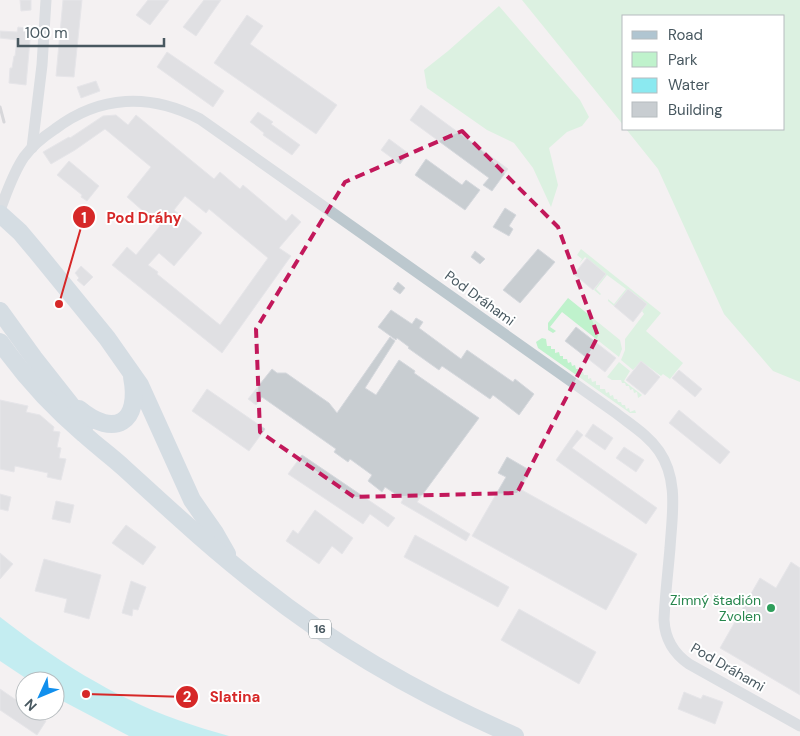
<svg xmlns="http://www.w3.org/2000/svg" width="800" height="736" viewBox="0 0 800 736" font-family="'DM Sans',sans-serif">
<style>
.green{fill:#bff2cc}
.water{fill:#8be9f0}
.building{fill:#c8cdd1;stroke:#d5d8dd;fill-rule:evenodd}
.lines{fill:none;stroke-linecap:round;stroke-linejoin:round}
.minor{stroke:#bcc8ce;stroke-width:11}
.primary{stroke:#b0c5d1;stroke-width:18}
.rail{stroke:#b3b8bc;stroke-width:3}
.marked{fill:none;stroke:#c2185b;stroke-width:4;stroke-dasharray:10 6;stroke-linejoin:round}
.leisure-dot{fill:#2e9e5b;stroke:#fff;stroke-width:2}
.labels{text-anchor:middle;stroke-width:4;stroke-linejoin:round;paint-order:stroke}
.shield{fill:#fff;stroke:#7f8a90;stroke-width:1}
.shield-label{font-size:12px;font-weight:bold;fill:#485860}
.street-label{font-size:14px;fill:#485860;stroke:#fff}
.leisure-label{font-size:14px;fill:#27864d;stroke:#fff;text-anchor:end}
.leader{fill:none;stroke:#d62828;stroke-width:2}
.callout-dot{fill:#d62828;stroke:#fff;stroke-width:2}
.mark-label{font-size:15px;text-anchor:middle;font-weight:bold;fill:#fff}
.callout-label{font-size:15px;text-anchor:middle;font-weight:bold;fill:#d62828;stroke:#fff;stroke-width:4;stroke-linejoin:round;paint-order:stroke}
</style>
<rect width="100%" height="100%" fill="#f4f1f2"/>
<!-- green -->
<g class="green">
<polygon points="522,0 800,0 800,382 773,371 724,314 658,169 626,129 784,129 784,16 624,16 624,126"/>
<polygon points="499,6 580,100 589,117 582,126 567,132 549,148 558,185 551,207 533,168 514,143 487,130 427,88 424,70 448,51"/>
<polygon points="581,249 661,313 646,331 683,363 670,379 663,374 661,376 641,361 633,370 621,360 625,350 625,339 644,314 642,311 647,304 628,289 614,306 608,301 608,299 614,304 626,289 607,275 596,289 601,294 600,295 594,290 606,274 585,257 579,264 582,259 577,255"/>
<polygon points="568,298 620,340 622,349 619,357 562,312 550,327 556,331 553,333 548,330 548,323"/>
<polygon points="542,338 546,339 547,346 551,346 551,349 555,349 555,353 559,352 560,356 563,356 563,359 567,359 568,363 571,362 572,366 575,365 576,369 579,369 580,372 583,372 584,375 588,375 588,379 591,378 592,382 596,381 596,385 600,385 600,389 605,389 606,393 609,392 610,396 613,395 614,399 617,399 618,402 621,402 622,405 625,405 626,409 629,408 630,412 635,410 636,413 630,413 538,348 536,342"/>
<polygon points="619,362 630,371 624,381 642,395 641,396 638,398 637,392 634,393 633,389 630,390 629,386 626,386 625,383 622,383 621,380 612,380 607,377"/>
</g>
<!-- water -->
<path class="water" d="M0,617c54,42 113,80 178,103 16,6 34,11 51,16h-100l-74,-39v-16h-25l-30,-20z"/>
<!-- building -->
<g class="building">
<polygon points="20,0 31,0 31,10 21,11"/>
<polygon points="63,0 82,0 74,77 56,76"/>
<polygon points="148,0 169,0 150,25 136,15"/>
<polygon points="204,0 221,0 196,36 183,27"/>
<polygon points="247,15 263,26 250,44 337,105 316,134 214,63"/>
<polygon points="18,27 31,29 26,85 9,83 10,68 12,68 14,56 15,56 17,40 0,38 0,31 17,32"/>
<polygon points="167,52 224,91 213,107 157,67"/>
<polygon points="96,81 100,91 81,98 77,87"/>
<polygon points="421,105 508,169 492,191 483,185 489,178 410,120"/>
<polygon points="258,112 273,122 271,124 300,145 292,155 263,135 264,133 250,122"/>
<path d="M116,115l12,10 8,-10 78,64 6,-7 20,17 3,-4 43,36 6,-7 9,8 -22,26 12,8 -69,97 -110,-88 15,-18 9,8 24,-29 -33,-29 24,-30 -46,-38 -30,21 -24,14 -8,-12 26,-15 1,1 33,-22zM185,196l21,17 3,-4 59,49 -48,67 -63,-51 1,-2 -10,-7 11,-12 15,13 28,-33 -28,-23z"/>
<polygon points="389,139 408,153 400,164 381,150"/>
<polygon points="426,159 462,185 466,180 480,190 465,210 415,175"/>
<polygon points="69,161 99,186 87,201 81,197 82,195 57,175"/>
<polygon points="505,208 516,215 509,226 513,229 509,236 493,227"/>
<polygon points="538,249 555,262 520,303 503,290"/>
<polygon points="475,251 485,259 480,264 471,257"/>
<polygon points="587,258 606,274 593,290 574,274"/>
<polygon points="81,266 93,277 84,286 77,280 79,278 75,273"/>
<polygon points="398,282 405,288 400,294 393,289"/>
<polygon points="628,289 647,304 633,322 614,306"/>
<polygon points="391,310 412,324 416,318 423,322 419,328 461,359 467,350 513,382 515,379 534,394 519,415 493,395 490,399 442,366 439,370 408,348 409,347 397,338 396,340 378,327"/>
<polygon points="576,327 616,358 605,372 565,341"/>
<polygon points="390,337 395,341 365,388 376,395 399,360 415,371 414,373 479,418 417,502 470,534 466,541 401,503 403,499 385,487 382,492 368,481 372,475 350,459 348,462 334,452 336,449 262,397 256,405 248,399 272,369 277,373 286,373 329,403 337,413"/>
<polygon points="641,361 660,377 645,395 626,380"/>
<polygon points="679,370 702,389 695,397 672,378"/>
<polygon points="207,389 265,429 249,451 192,411"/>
<polygon points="0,400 28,406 26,412 40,415 54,427 53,431 60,432 57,447 61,448 59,458 66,459 61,480 47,477 48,473 15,466 14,472 0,469"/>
<polygon points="679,410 730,452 720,464 669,423"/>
<polygon points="593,424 613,438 605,450 585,436"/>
<polygon points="577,430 583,435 572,448 657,508 646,524 556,460"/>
<polygon points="624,447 644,460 636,472 616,458"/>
<polygon points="302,455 395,518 388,527 370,514 363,524 288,474"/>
<polygon points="507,457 531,471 520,489 637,554 606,610 472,536 506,477 498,473"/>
<polygon points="0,494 11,497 8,511 0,509"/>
<polygon points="56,501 74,505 70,523 52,519"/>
<polygon points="315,510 353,538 342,554 332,546 319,564 286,541 293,530 298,534"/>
<polygon points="126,525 156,547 143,565 112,543"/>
<polygon points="415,535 509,587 498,607 404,557"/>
<polygon points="0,553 13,564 0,579"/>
<polygon points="44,559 101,575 89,619 64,612 67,599 35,591"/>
<polygon points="791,562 800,568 800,695 720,648 760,578 776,588"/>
<polygon points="131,581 146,587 138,610 133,609 132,616 122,613"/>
<polygon points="519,609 596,652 579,684 501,640"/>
<polygon points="0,689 25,706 25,711 32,711 46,721 37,735 0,710"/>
<polygon points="684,692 701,699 703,695 723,702 715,724 678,709"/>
</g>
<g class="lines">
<!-- minor -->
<g class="minor">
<polyline points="32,148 42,65 46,0"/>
<path d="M0,210c7,-18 13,-37 24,-53 8,-11 19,-20 31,-28 45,-34 95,-36 145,-10l416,294c15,12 32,22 43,38 20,29 13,64 11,97 -2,24 -5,48 -6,72 1,19 9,33 25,44l111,62"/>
</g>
<!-- primary -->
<g class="primary">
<polyline points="0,214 20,232 36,251 107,338 140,385 192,500 215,533 227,554"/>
<polyline points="0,311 34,358 86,424"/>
<path d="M0,342c24,34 52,65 84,92 13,12 27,22 40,34 45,41 89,82 137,119 77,61 164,110 254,149"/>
<path d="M79,409c36,30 62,13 53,-32"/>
</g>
<!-- rail -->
<polyline class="rail" points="0,107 4,122"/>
</g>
<!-- marked area -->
<path d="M0 0H800V736H0ZM462,131l96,96 40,109 -81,157 -163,4 -94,-65 -4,-103 89,-147z" fill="#f4f1f2" fill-opacity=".55" fill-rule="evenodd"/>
<path class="marked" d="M462,131l96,96 40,109 -81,157 -163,4 -94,-65 -4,-103 89,-147z"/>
<!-- markers -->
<circle class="leisure-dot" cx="771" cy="608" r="5"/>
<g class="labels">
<!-- shield labels -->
<rect class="shield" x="309" y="619.5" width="22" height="19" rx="4"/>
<g class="shield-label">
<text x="320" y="633">16</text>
</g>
<!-- street labels -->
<g class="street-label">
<text transform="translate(480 298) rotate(36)" y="5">Pod Dráhami</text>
<text transform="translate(728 667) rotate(30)" y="5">Pod Dráhami</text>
</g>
<!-- leisure labels -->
<g class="leisure-label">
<text x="761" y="605">Zimný štadión<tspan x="761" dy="16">Zvolen</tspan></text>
</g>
</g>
<!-- callouts -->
<path class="leader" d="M59 304L84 217M86 694L187 697"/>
<g class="callout-dot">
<circle cx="59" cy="304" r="5"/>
<circle cx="86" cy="694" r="5"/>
<circle cx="84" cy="217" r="12"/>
<circle cx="187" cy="697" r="12"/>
</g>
<g class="mark-label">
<text x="84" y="223">1</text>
<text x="187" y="702">2</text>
</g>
<g class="callout-label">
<text x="144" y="223">Pod Dráhy</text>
<text x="235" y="702">Slatina</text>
</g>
<!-- legend -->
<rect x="622" y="15" width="162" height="115" fill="#ffffff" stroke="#b6bcbf"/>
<rect x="632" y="31" width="25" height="8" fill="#b0c5d1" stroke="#b6bcbf"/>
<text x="668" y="40" font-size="15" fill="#485860">Road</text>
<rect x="632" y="52" width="25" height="15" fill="#bff2cc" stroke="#b6bcbf"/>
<text x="668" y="65" font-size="15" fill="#485860">Park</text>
<rect x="632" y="78" width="25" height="15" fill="#8be9f0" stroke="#b6bcbf"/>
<text x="668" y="90" font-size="15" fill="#485860">Water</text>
<rect x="632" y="102" width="25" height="15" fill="#c8cdd1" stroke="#b6bcbf"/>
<text x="668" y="115" font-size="15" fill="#485860">Building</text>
<!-- north arrow -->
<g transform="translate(40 696) rotate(226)"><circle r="24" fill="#ffffff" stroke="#b6bcbf"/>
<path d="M0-4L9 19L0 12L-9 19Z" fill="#118fed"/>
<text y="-8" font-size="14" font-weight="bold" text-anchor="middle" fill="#485860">N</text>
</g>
<!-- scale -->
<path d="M18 38v8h146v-8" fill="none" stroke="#485860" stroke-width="2.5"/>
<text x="25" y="38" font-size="15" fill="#485860" stroke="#ffffff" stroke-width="4" paint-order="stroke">100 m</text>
</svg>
